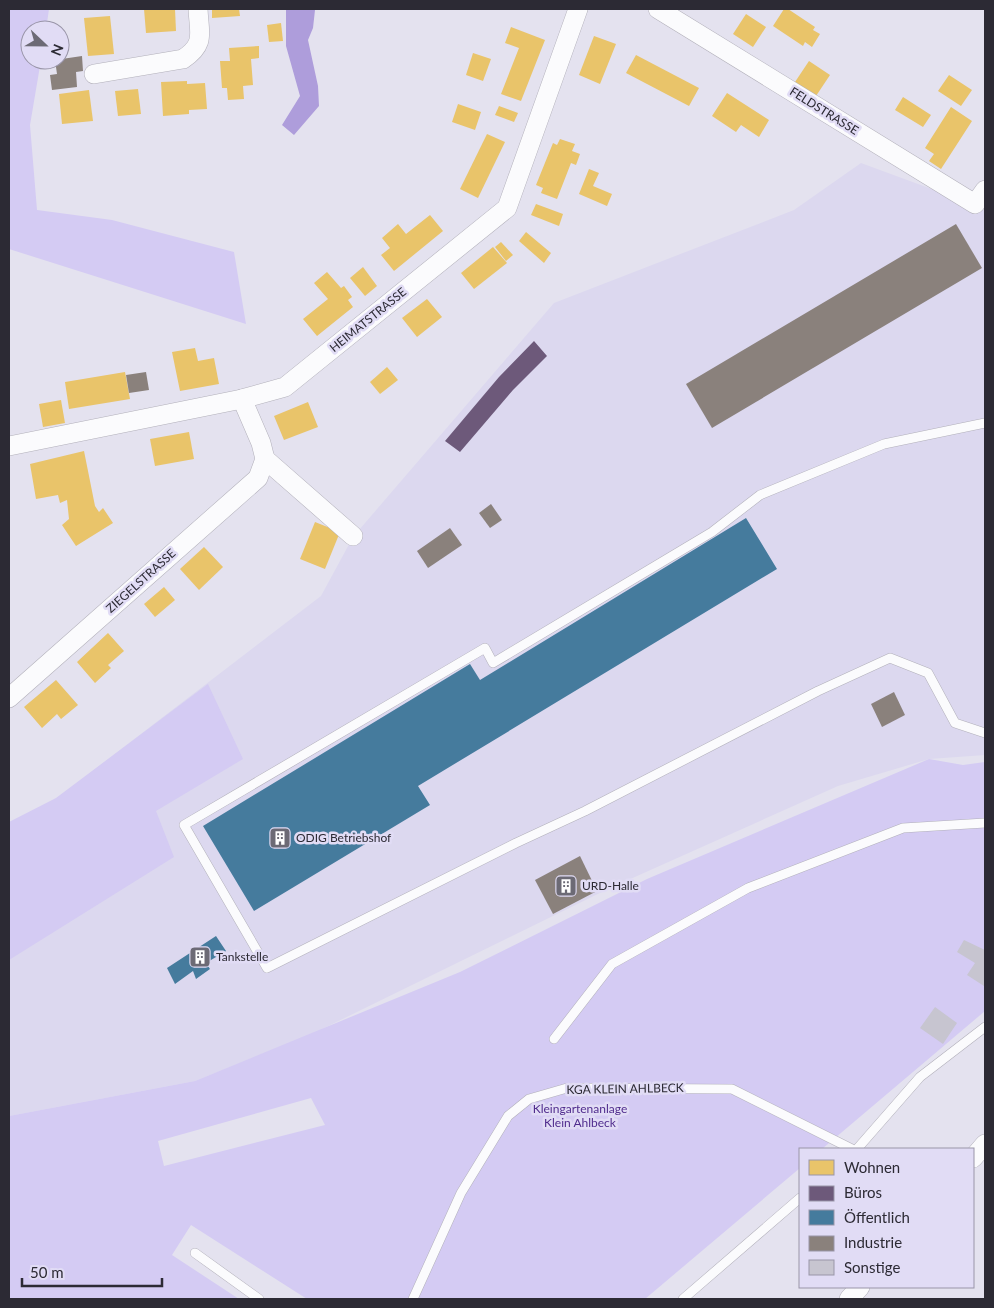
<svg xmlns="http://www.w3.org/2000/svg" width="994" height="1308" viewBox="0 0 994 1308" font-family="Lato,sans-serif">
<style>
.built{fill:#dcd8ef}
.green{fill:#d4cbf3;fill-rule:evenodd}
.water{fill:#ae9ddb}
.homes{fill:#e9c46a}
.offices{fill:#6d597a}
.public{fill:#457b9d}
.industry{fill:#8a817c}
.building{fill:#c7c5d0}
.lines{fill:none;stroke-linecap:round;stroke-linejoin:round}
.lane-casing{stroke:#b2b0ba;stroke-width:10}
.street-casing{stroke:#b2b0ba;stroke-width:20}
.lane{stroke:#fbfbfd;stroke-width:9}
.street{stroke:#fbfbfd;stroke-width:19}
.labels{text-anchor:middle;stroke-width:5;stroke-linejoin:round;paint-order:stroke}
.street-label{font-size:12px;fill:#2c2a34;stroke:#e1dcf5}
.poi-label{font-size:12px;fill:#2c2a34;stroke:#e1dcf5;text-anchor:start}
.park-label{font-size:12px;fill:#502c8d;stroke:#e1dcf5}
</style>
<rect width="100%" height="100%" fill="#e4e2ef"/>
<!-- built -->
<polygon class="built" points="861,163 975,205 985,211 985,755 929,759 838,786 608,889 312,1034 195,1081 9,1116 9,823 56,799 321,596 353,537 554,303 794,210"/>
<!-- green -->
<g class="green">
<polygon points="9,9 49,9 46,30 30,30 30,60 41,60 30,125 37,210 112,220 234,252 246,324 9,249"/>
<polygon points="208,684 243,759 156,811 174,857 9,960 9,822 56,798"/>
<path d="M929,759l34,6 22,-3v249l-163,138h-22v19l-155,131h-338l-116,-74 -19,30 67,44h-230v-183l186,-35 265,-109 187,-93zM311,1098l14,27 -161,41 -6,-25z"/>
</g>
<!-- water -->
<polygon class="water" points="286,9 315,10 313,28 308,40 318,86 319,106 294,135 282,125 300,96 286,46"/>
<!-- homes -->
<g class="homes">
<polygon points="144,9 175,9 176,31 146,33"/>
<polygon points="212,9 239,9 240,16 212,18"/>
<polygon points="784,9 788,9 815,27 813,30 820,34 812,47 805,42 803,46 773,26"/>
<polygon points="746,14 766,27 753,47 733,34"/>
<polygon points="110,16 114,54 88,56 84,18"/>
<polygon points="281,23 283,41 269,42 267,25"/>
<polygon points="511,27 545,40 521,101 501,94 519,48 505,43"/>
<polygon points="594,36 616,44 600,84 579,75"/>
<polygon points="259,46 259,58 251,59 253,85 243,86 244,99 228,100 227,88 222,88 220,61 230,61 229,48"/>
<polygon points="473,53 491,59 483,81 466,75"/>
<polygon points="636,55 699,88 689,106 626,73"/>
<polygon points="809,61 830,75 816,96 795,82"/>
<polygon points="949,75 972,90 961,106 938,91"/>
<polygon points="187,81 187,84 205,83 207,109 189,110 189,114 163,116 161,82"/>
<polygon points="138,89 141,114 118,116 115,91"/>
<polygon points="89,90 93,121 62,124 59,94"/>
<polygon points="727,93 769,120 759,137 741,125 736,132 712,116"/>
<polygon points="903,97 931,115 923,127 895,110"/>
<polygon points="458,104 481,112 475,130 452,122"/>
<polygon points="499,106 518,113 514,122 495,115"/>
<polygon points="951,107 972,121 941,169 929,161 934,154 925,148"/>
<polygon points="487,134 505,142 478,198 460,189"/>
<polygon points="560,139 575,144 572,151 580,154 576,165 571,163 557,199 541,193 543,188 536,185 553,143 557,145"/>
<polygon points="589,169 599,173 593,186 612,194 607,206 579,194"/>
<polygon points="536,204 563,214 559,226 531,215"/>
<polygon points="430,215 443,231 394,271 381,255 390,248 382,238 398,224 406,234"/>
<polygon points="526,232 551,253 544,263 519,241"/>
<polygon points="501,242 513,255 506,261 495,247"/>
<polygon points="493,247 507,263 474,289 461,273"/>
<polygon points="363,267 377,286 365,296 350,278"/>
<polygon points="327,272 341,288 344,286 352,297 348,300 353,307 317,336 303,319 328,299 314,283"/>
<polygon points="427,299 442,317 417,337 402,318"/>
<polygon points="195,348 198,361 214,358 219,384 180,391 172,352"/>
<polygon points="387,367 398,380 380,394 370,382"/>
<polygon points="125,372 130,399 69,409 65,382"/>
<polygon points="61,400 65,423 43,427 39,404"/>
<polygon points="308,402 318,427 284,440 274,416"/>
<polygon points="189,432 194,459 155,466 150,439"/>
<polygon points="84,451 95,506 99,512 103,508 113,523 76,546 62,525 69,519 67,500 60,503 58,495 36,499 30,464"/>
<polygon points="315,522 340,532 325,569 300,559"/>
<polygon points="204,547 223,567 199,590 180,569"/>
<polygon points="164,587 175,600 155,617 144,604"/>
<polygon points="108,633 124,651 108,665 111,668 95,683 77,662"/>
<polygon points="56,680 78,705 61,719 57,714 42,728 24,707"/>
</g>
<!-- offices -->
<polygon class="offices" points="534,341 547,356 513,390 460,452 445,441 499,377"/>
<!-- public -->
<g class="public">
<polygon points="746,518 777,569 418,786 430,805 254,911 203,826 470,664 480,680"/>
<polygon points="216,936 226,951 206,963 210,969 196,979 193,971 175,984 167,968"/>
</g>
<!-- industry -->
<g class="industry">
<polygon points="82,56 83,71 76,72 77,87 52,90 50,75 57,74 55,60"/>
<polygon points="956,224 982,268 712,428 686,384"/>
<polygon points="146,372 149,390 129,393 126,375"/>
<polygon points="491,504 502,520 490,528 479,513"/>
<polygon points="450,528 462,545 428,568 417,551"/>
<polygon points="894,692 905,715 882,727 871,704"/>
<polygon points="580,856 597,891 553,914 535,880"/>
</g>
<!-- building -->
<g class="building">
<polygon points="964,940 985,950 984,986 967,975 975,963 957,952"/>
<polygon points="935,1007 957,1023 943,1044 920,1028"/>
</g>
<g class="lines">
<!-- lane casing -->
<g class="lane-casing">
<g id="lane">
<polyline points="985,423 884,444 760,495 712,532 493,663 485,648 184,825 267,968 516,843 585,811 818,691 890,658 928,673 955,723 985,733"/>
<polyline points="554,1039 612,964 748,888 903,828 985,823"/>
<polyline points="857,1149 920,1077 985,1027"/>
<polyline points="195,1253 259,1299"/>
<polyline points="413,1299 461,1193 508,1116 529,1099 567,1088 732,1089 852,1149"/>
<polyline points="683,1299 800,1198"/>
</g>
</g>
<!-- street casing -->
<g class="street-casing">
<g id="street">
<polyline points="658,9 975,204 985,190"/>
<path d="M94,74l89,-15c23,-15 16,-26 15,-50"/>
<polyline points="9,446 242,399 285,387 507,208 578,9"/>
<polyline points="265,459 353,536"/>
<polyline points="9,698 258,478 265,459 261,443 242,399"/>
<polyline points="973,1158 985,1144"/>
<polyline points="849,1299 860,1287"/>
</g>
</g>
<!-- lane -->
<use href="#lane" class="lane"/>
<!-- street -->
<use href="#street" class="street"/>
</g>
<!-- icons -->
<defs>
<g id="building-square" transform="scale(1.125)"><rect x="-9" y="-9" width="18" height="18" rx="4" fill="#6c6a75" stroke="#e1dcf5"/><path d="M-4-6H4V6H1V3H-1V6H-4ZM-2.5-4.3h1.7v1.8h-1.7ZM.8-4.3h1.7v1.8H.8ZM-2.5-1h1.7V.8h-1.7ZM.8-1h1.7V.8H.8Z" fill="#fff"/></g>
</defs>
<g fill-rule="evenodd">
<use href="#building-square" x="280" y="838"/>
<use href="#building-square" x="566" y="886"/>
<use href="#building-square" x="200" y="957"/>
</g>
<g class="labels">
<!-- street labels -->
<g class="street-label">
<text transform="translate(824 111) rotate(32)" y="4">FELDSTRASSE</text>
<text transform="translate(368 320) rotate(-39)" y="4">HEIMATSTRASSE</text>
<text transform="translate(141 581) rotate(-42)" y="4">ZIEGELSTRASSE</text>
<text transform="translate(625 1089) rotate(-1)" y="4">KGA KLEIN AHLBECK</text>
</g>
<!-- poi labels -->
<g class="poi-label">
<text x="296" y="842">ODIG Betriebshof</text>
<text x="582" y="890">URD-Halle</text>
<text x="216" y="961">Tankstelle</text>
</g>
<!-- park labels -->
<g class="park-label">
<text x="580" y="1113">Kleingartenanlage<tspan x="580" dy="14">Klein Ahlbeck</tspan></text>
</g>
</g>
<!-- border -->
<rect width="994" height="1308" fill="none" stroke="#2c2a34" stroke-width="20"/>
<!-- legend -->
<rect x="799" y="1148" width="175" height="140" fill="#e1dcf5" stroke="#9995a8"/>
<rect x="809" y="1160" width="25" height="15" fill="#e9c46a" stroke="#9995a8"/>
<text x="844" y="1173" font-size="15" fill="#2c2a34">Wohnen</text>
<rect x="809" y="1186" width="25" height="15" fill="#6d597a" stroke="#9995a8"/>
<text x="844" y="1198" font-size="15" fill="#2c2a34">Büros</text>
<rect x="809" y="1210" width="25" height="15" fill="#457b9d" stroke="#9995a8"/>
<text x="844" y="1223" font-size="15" fill="#2c2a34">Öffentlich</text>
<rect x="809" y="1236" width="25" height="15" fill="#8a817c" stroke="#9995a8"/>
<text x="844" y="1248" font-size="15" fill="#2c2a34">Industrie</text>
<rect x="809" y="1260" width="25" height="15" fill="#c7c5d0" stroke="#9995a8"/>
<text x="844" y="1273" font-size="15" fill="#2c2a34">Sonstige</text>
<!-- north arrow -->
<g transform="translate(45 45) rotate(112)"><circle r="24" fill="#e1dcf5" stroke="#9995a8"/>
<path d="M0-4L9 19L0 12L-9 19Z" fill="#6c6a75"/>
<text y="-8" font-size="14" font-weight="bold" text-anchor="middle" fill="#2c2a34">N</text>
</g>
<!-- scale -->
<path d="M22 1278v8h140v-8" fill="none" stroke="#2c2a34" stroke-width="2.5"/>
<text x="30" y="1278" font-size="15" fill="#2c2a34" stroke="#e1dcf5" stroke-width="4" paint-order="stroke">50 m</text>
</svg>
